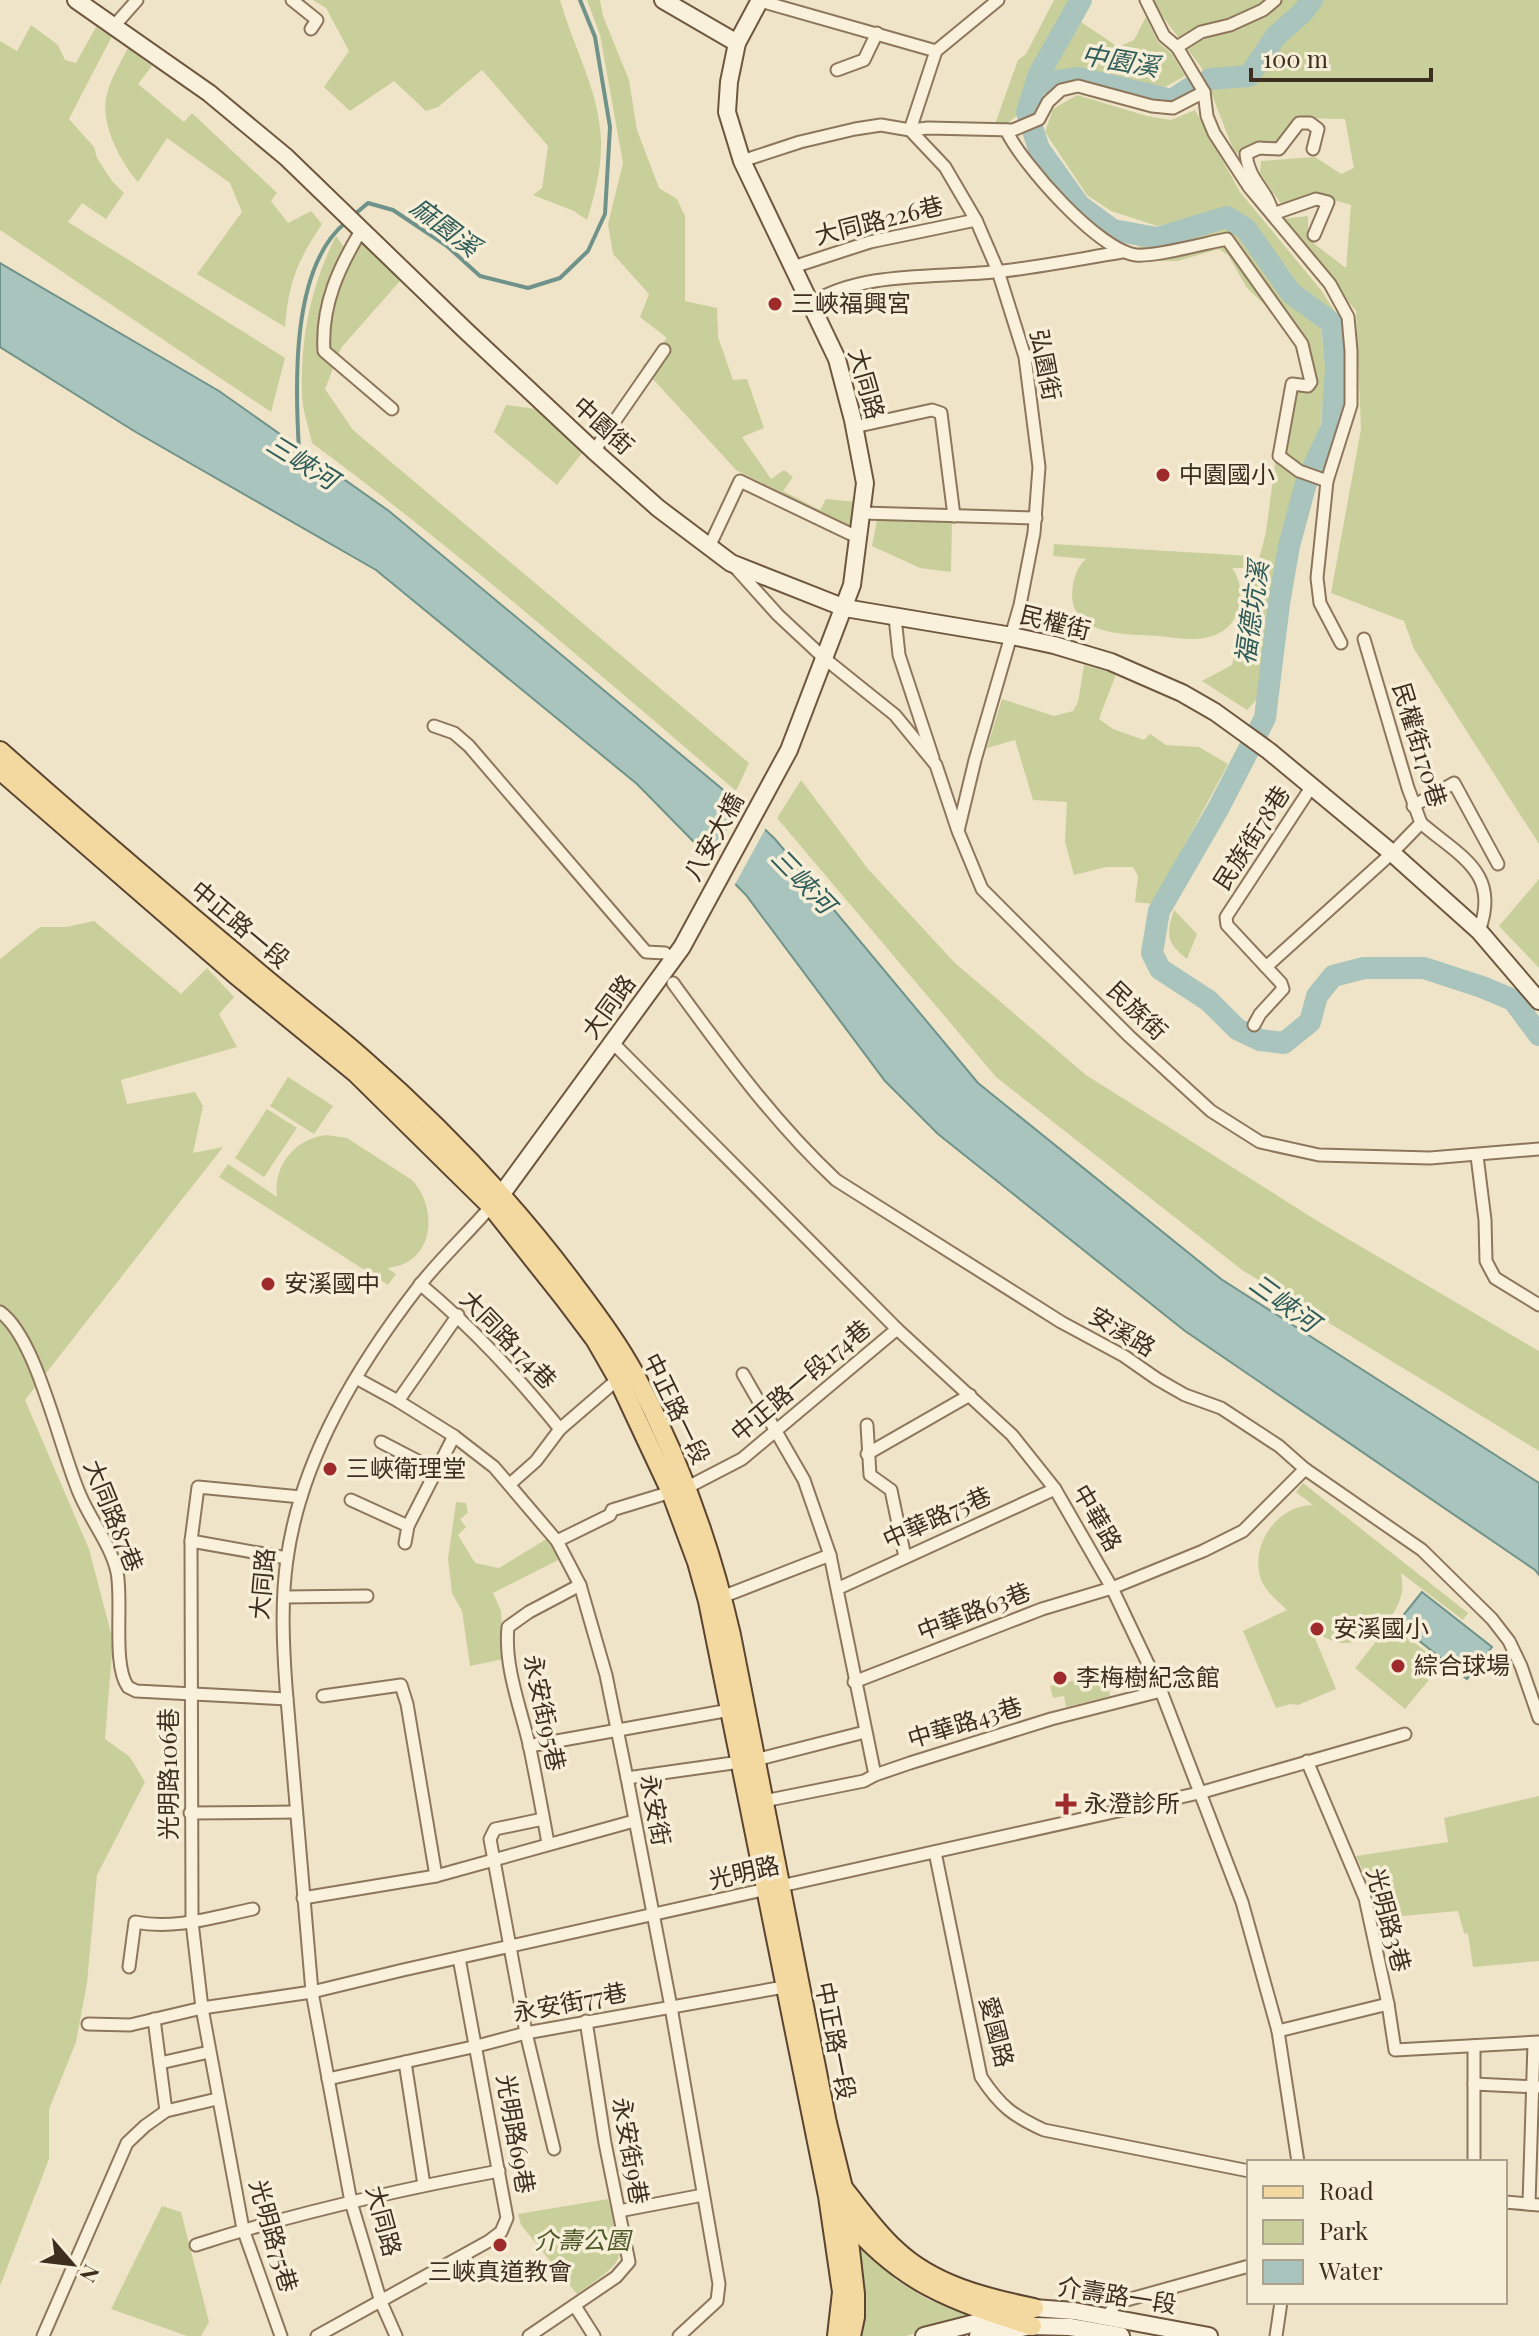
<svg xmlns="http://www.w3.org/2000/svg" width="1539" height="2336" viewBox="0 0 1539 2336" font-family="'Playfair Display','Noto Sans TC',serif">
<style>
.green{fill:#c9cf9b}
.water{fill:#a9c4bc;stroke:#6f938a;stroke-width:2}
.pier{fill:#f0e4c8}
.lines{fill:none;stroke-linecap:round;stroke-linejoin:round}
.stream{stroke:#6f938a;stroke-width:4}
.river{stroke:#a9c4bc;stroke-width:22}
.street-casing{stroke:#8d765c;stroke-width:15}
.secondary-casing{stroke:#6f573f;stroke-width:20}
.primary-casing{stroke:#5b4430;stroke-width:22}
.street{stroke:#faf1dc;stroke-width:11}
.secondary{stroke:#faf1dc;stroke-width:16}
.primary{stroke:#f3d9a0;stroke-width:18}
.poi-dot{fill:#9e2a2b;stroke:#f7eed8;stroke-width:3}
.labels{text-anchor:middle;stroke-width:7;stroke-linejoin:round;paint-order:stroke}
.street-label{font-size:24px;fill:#3d2e20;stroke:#f7eed8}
.poi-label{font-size:24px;fill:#3d2e20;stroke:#f7eed8;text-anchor:start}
.park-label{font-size:24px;font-style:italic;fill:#4d5a26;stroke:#f7eed8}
.water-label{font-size:26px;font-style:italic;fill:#2f5d5a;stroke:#f7eed8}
</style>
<rect width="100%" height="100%" fill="#f0e4c8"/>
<!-- green -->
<g class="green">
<path d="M313,0h247c13,46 39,91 41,139 1,28 -6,55 -14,81l-13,-9 -41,-16 9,-7 6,-42 -66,-76 -44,37 -12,4 -32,-30 -44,30 -26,-24 25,-36 -23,-43z"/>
<polygon points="587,0 600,0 603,16 629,80 637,130 659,188 677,199 685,216 685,301 717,308 718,337 733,380 747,379 764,428 742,437 771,479 784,470 793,477 783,491 820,510 826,499 857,502 855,532 736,470 642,367 667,338 640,317 649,294 613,254 608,224 623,163 600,35"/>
<polygon points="1054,0 1072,0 1033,71 1019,114 1007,124 995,124 1018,60 1026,54"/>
<polygon points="1150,0 1539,0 1539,844 1414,649 1404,621 1331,593 1361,429 1356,311 1282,219 1308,216 1308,239 1346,268 1351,205 1311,193 1281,204 1260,173 1261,161 1315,157 1341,174 1354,168 1345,119 1294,118 1277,142 1256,143 1235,154 1201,67"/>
<polygon points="1146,17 1158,42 1172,54 1185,76 1165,87 1077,71 1051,74 1078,20 1118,47 1134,40"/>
<polygon points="31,25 58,45 65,60 76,63 96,27 112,36 69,119 94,147 97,158 112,181 124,193 106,219 82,203 68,222 285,358 271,412 0,230 0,41 17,51"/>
<path d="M128,48l24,18 -14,18 46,38 8,-9 85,80 -6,8 17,22 23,-12 11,13c-25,38 -33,57 -37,103l-88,-53 45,-62 -12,-29 -63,-45 -29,44c-18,-20 -39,-60 -31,-88 4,-16 14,-32 21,-46z"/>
<polygon points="1077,95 1147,116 1171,120 1195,110 1240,192 1321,290 1337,315 1299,287 1252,224 1227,209 1157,226 1111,211 1087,195 1045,132 1053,109"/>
<polygon points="1225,226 1239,236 1286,298 1321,328 1326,375 1320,428 1281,538 1257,699 1247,710 1202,681 1232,665 1266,532 1276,456 1290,381 1306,380 1298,344 1265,305 1247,288 1228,255 1219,249 1178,261 1150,261 1133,240 1159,245"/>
<path d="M336,236l14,19 13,-13 37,39 -59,67 -16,41 28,41 396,333 -13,28c-139,-119 -277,-239 -424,-348 -3,-16 -10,-33 -10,-49 -2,-55 9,-109 34,-158z"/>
<polygon points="506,405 537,409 583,452 557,485 494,432"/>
<polygon points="877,520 952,522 951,572 920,568 872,546"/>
<path d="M1054,544l196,12 -1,12h-17c16,22 10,57 -17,67 -17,7 -38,3 -56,1 -33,-2 -95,1 -86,-51 2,-11 5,-19 13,-26l-33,-3z"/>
<polygon points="1084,665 1116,674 1099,719 1113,729 1144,740 1150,734 1166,745 1199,747 1228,764 1153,904 1135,902 1138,876 1133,867 1106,867 1074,875 1065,842 1067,802 1033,800 1015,740 987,748 1002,699 1054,716 1073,711 1078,702"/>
<polygon points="801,780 868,869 955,963 1086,1075 1319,1222 1539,1351 1539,1451 1242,1270 996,1077 777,818"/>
<polygon points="1539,879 1539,968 1499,926"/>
<path d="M1174,910l23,24 -10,25c-21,-16 -21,-25 -13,-49z"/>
<polygon points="94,921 181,994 207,968 234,997 219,1014 237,1047 121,1080 127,1104 195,1092 203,1106 193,1153 223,1147 25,1400 89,1549 113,1641 105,1739 130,1757 145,1782 97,1875 87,1983 76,2042 49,2109 49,2159 0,2286 0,959 40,927 66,927"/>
<polygon points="288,1077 333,1106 314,1134 270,1106"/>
<polygon points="267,1109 297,1128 264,1177 235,1158"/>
<path d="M326,1135l21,3 65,42c28,30 21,85 -25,88l9,6 -8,11 -169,-108 9,-13 49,33c-4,-32 18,-58 49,-62z"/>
<path d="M1303,1483l165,130 -5,7 -62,-47c1,6 2,13 1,19 -5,26 -32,53 -60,51 -10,-1 -20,-7 -30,-12l24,58 -38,16 -8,-1 -14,4 -33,-77 44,-21c-10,-10 -24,-20 -27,-34 -9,-34 19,-71 53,-71l-17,-13z"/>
<polygon points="456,1502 466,1503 468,1513 460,1519 466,1527 458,1535 475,1563 499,1568 548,1538 560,1559 493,1593 501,1611 504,1659 470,1666 462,1611 452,1593 448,1559"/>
<polygon points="1390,1624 1442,1664 1405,1709 1355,1668"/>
<polygon points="1106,1673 1110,1696 1066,1707 1064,1696 1053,1698 1050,1686"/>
<polygon points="1539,1796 1539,1961 1473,1967 1468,1934 1464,1933 1458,1911 1380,1918 1372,1890 1356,1856 1448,1842 1444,1818"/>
<path d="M608,2199c17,62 23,57 -31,95l-56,-69 -3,-11z"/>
<polygon points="162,2206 181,2212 209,2322 201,2336 187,2336 111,2309"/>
<path d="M855,2236l41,44 31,19 46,17 -67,20h-48c10,-38 6,-62 -3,-100z"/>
</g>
<!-- water -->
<g class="water">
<polygon points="0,263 219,391 389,511 721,788 775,839 978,1083 1221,1279 1539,1483 1539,1575 1535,1570 1185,1331 938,1134 885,1081 746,895 637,784 376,570 134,431 0,347"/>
<polygon points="1422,1592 1492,1647 1467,1679 1397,1623"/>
</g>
<!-- pier -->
<polygon class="pier" points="742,802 767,826 733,888 709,863"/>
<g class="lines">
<!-- stream -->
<g class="stream">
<polyline points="355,214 368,203 393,210 447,246 480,276 528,288 560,278 588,251 605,214 610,127 595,37 580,0"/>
<path d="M299,450c-4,-65 -8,-182 46,-227"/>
</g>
<!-- river -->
<g class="river">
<polyline points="1081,0 1039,74 1027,112 1039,149 1079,205 1113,230 1157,238 1227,217 1246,229 1291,293 1332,323 1336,368 1332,427 1306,483 1289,546 1279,604 1265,718 1218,809 1159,911 1152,953 1160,969 1209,1001 1237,1029 1260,1040 1284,1043 1310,1022 1317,996 1333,976 1364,968 1424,968 1482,987 1513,1000 1539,1035"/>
<polyline points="1210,79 1249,76 1276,36 1302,13 1312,0"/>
<polyline points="1036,84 1079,78 1172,100 1190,88"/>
</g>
<!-- street casing -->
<g class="street-casing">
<g id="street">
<polyline points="292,0 317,20 311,29"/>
<polyline points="1146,0 1164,36 1177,47 1204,92"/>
<polyline points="760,1 936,51"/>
<polyline points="114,26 137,0"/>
<polyline points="1177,47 1201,32 1230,25 1263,10 1275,0"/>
<polyline points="837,70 864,60 877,33"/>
<polyline points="910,130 945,167 976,220 998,271 1025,357 1039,467 1034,533 1020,605 975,760 958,831 982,889 1129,1036 1211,1111 1260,1142 1319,1155 1430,1158 1539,1149"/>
<polyline points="910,130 936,51 998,0"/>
<path d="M1006,130c16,34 92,120 130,125 18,2 70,-12 91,-16l75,105 9,38 -3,4 -16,-2 -13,72 20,15 28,10"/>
<path d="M1313,149l5,-20 -8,-6h-11l-20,26 -20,-1 -13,6c3,28 21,34 27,60l43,-15 12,3 -14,33"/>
<polyline points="742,161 800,142 855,129 881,125 910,130 928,128 1013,130 1039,119 1048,102 1061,90 1078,86 1152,106 1173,108 1204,92 1207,116 1214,133 1249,187 1330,284 1348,317 1351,351 1351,405 1327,481 1317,578 1320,603 1341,643"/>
<path d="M362,229c-23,38 -41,76 -38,122l68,58"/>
<polyline points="793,267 870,242 976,220"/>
<path d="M811,303c53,-32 122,-25 182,-31 43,-4 86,-13 129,-20"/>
<polyline points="854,427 932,410 941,413 954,516"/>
<polyline points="594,451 664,350"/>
<polyline points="862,513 1036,518"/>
<polyline points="709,547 740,481 859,538"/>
<polyline points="734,566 778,615 824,658 895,715 936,765 957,828"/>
<polyline points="895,617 899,655 933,758"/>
<polyline points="434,726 454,733 469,746 646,952 665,953"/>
<polyline points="1413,806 1454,783 1498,864"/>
<path d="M1421,823c38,33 80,49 58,108"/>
<polyline points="1266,967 1392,853 1421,823 1408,788 1364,639"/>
<path d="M673,983c51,70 100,138 163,197l225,142 63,34 33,23 28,16 36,13 58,38 26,23 117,81 70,69 17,22 12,25 18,52"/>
<polyline points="1254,1025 1260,1014 1283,989 1281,983 1227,925 1226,917 1312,786"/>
<polyline points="613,1043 897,1329 1012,1435 1055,1489 1112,1588 1161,1691 1242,1902 1278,2031 1298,2162"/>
<polyline points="1477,1156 1485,1220 1486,1261 1495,1278 1539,1305"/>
<path d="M420,1284c55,46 95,90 140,145"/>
<path d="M0,1312c37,26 60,138 80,183 11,26 31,50 37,77 6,30 -5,93 11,115l8,4 151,8"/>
<polyline points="743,1374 804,1480 830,1555 875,1775"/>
<polyline points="356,1378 398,1401 454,1436 494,1467 557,1541 580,1585 606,1675 627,1778 671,2007 719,2284 717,2301 679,2336"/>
<polyline points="398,1401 458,1315"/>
<polyline points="867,1425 870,1475 891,1490 905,1557"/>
<polyline points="381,1442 435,1470"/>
<polyline points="867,1454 970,1395"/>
<polyline points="510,1484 536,1461 560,1429 618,1379"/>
<polyline points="688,1487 742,1459 897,1329"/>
<polyline points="351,1500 408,1526"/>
<polyline points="191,1541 192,1922 202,2008 243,2229 281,2336"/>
<polyline points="557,1541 610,1515 612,1510 671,1492"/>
<polyline points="405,1543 408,1526 454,1436"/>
<polyline points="287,1558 191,1541 198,1487 301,1497"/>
<polyline points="839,1588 1055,1489"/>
<polyline points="285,1597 367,1596"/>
<polyline points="722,1597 830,1555"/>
<polyline points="854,1682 1042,1609 1112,1588 1203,1551 1243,1531 1305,1469"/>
<polyline points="323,1696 401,1685 407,1704 436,1876"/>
<polyline points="529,1746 730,1710"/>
<polyline points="755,1760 865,1732"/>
<polyline points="1307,1761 1365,1898 1388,2004 1395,2050 1539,2042"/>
<polyline points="627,1778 740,1762"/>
<polyline points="764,1801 864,1781 875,1775 910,1763 1051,1719 1161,1691"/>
<polyline points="190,1813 296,1812"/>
<polyline points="543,1819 495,1829 490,1839 526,2033 554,2149"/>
<path d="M548,1843c-6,-33 -12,-66 -19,-99 -9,-38 -25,-78 -21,-117l21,-15 51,-27"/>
<path d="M935,1852l46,225c19,29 32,39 63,53l205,41"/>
<polyline points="303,1898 436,1876 634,1821"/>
<path d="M129,1967l6,-45c39,8 79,-5 118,-13"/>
<polyline points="154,2019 166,2111"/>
<polyline points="88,2024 130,2025 202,2008 312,1992 403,1970 1199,1793 1405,1734"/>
<polyline points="1278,2031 1388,2004"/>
<polyline points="1474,2046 1474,2162"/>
<polyline points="405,2062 424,2185"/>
<polyline points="160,2063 209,2052"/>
<polyline points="328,2079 477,2046 526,2033 784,1987"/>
<polyline points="1474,2084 1538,2087"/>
<polyline points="1505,2202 1539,2205"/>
<polyline points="1529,2204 1534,2043"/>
<polyline points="619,2211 703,2195"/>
<path d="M196,2245c99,-32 201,-55 303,-74"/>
<polyline points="575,2306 594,2336"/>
<polyline points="1107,2317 1116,2303 1249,2266"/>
<polyline points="43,2336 127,2143 145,2126 166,2111 217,2099"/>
<polyline points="317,2336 489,2241 501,2232 507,2218 459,1958"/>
<path d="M396,2336l-15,-34 -30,-100 -39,-210 -26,-305c-3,-42 -5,-86 1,-128 14,-101 71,-194 132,-273 23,-29 50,-54 74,-82"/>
<polyline points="529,2336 616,2277 629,2262 605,2143 586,2021"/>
<polyline points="1276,2336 1281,2302"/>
</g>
</g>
<!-- secondary casing -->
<g class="secondary-casing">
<g id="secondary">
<polyline points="76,0 209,93 286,157 465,330 594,451 658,508 731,563 845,608 1012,636 1054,645 1111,662 1182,693 1215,712 1269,751 1392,853 1479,931 1539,1001"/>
<polyline points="663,0 737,43"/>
<polyline points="501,1195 682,947 789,750 852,585 865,483 853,420 837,359 742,161 727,112 729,82 737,43 760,0"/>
<polyline points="924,2336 1034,2308 1074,2311 1209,2336"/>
<polyline points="978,2336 1032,2326 1070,2327 1121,2336"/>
</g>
</g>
<!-- primary casing -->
<g class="primary-casing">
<g id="primary">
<path d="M0,751c81,72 164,143 248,213 38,33 79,63 116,96 79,69 152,146 214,230 20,27 41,55 57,85 44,83 75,169 96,260l96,488 16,65 12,106v23l-4,19"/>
<polyline points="0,770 235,974 356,1073 492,1207 564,1298 595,1339 618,1379 671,1492 697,1562 708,1601 828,2196 842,2292 837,2336"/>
<path d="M843,2188c17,21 33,44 53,62 37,35 89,48 138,58"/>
<path d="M846,2217c56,67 105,83 186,109"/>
</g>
</g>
<!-- street -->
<use href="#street" class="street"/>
<!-- secondary -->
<use href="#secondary" class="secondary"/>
<!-- primary -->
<use href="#primary" class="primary"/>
</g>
<!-- markers -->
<g class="poi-dot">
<circle cx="775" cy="304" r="8"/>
<circle cx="1163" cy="475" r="8"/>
<circle cx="268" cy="1284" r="8"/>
<circle cx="330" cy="1469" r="8"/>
<circle cx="1317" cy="1629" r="8"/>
<circle cx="1398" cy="1666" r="8"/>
<circle cx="1060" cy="1678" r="8"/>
<path d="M1062 1792h8v8h8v8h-8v8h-8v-8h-8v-8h8z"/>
<circle cx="500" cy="2245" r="8"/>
</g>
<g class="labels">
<!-- street labels -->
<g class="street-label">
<text transform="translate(879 221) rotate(-14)" y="8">大同路226巷</text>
<text transform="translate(1045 365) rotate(79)" y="8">弘園街</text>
<text transform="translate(866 384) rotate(74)" y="8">大同路</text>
<text transform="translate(603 426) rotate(42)" y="8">中園街</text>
<text transform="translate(1055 623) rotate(14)" y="8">民權街</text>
<text transform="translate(1419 745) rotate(73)" y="8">民權街170巷</text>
<text transform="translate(714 837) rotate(-61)" y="8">八安大橋</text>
<text transform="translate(1252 838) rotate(-57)" y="8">民族街78巷</text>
<text transform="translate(240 925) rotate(40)" y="8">中正路一段</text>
<text transform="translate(609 1007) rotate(-54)" y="8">大同路</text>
<text transform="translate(1137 1011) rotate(44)" y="8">民族街</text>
<text transform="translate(1122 1332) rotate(31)" y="8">安溪路</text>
<text transform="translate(508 1340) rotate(46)" y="8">大同路174巷</text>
<text transform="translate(801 1381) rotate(-40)" y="8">中正路一段174巷</text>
<text transform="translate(676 1409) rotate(64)" y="8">中正路一段</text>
<text transform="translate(113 1516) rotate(68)" y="8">大同路87巷</text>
<text transform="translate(937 1518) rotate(-24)" y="8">中華路75巷</text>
<text transform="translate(1097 1518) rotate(60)" y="8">中華路</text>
<text transform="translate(263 1584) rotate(-85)" y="8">大同路</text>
<text transform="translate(974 1612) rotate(-21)" y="8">中華路63巷</text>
<text transform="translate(544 1713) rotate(78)" y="8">永安街95巷</text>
<text transform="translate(965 1723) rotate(-17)" y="8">中華路43巷</text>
<text transform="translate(169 1774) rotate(-90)" y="8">光明路106巷</text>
<text transform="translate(655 1810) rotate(80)" y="8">永安街</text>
<text transform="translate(744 1873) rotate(-13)" y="8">光明路</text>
<text transform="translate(1388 1920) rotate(75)" y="8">光明路3巷</text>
<text transform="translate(570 2003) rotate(-11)" y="8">永安街77巷</text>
<text transform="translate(996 2032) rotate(76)" y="8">愛國路</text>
<text transform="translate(835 2041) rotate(79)" y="8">中正路一段</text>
<text transform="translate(515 2134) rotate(80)" y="8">光明路69巷</text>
<text transform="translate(630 2151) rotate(80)" y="8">永安街9巷</text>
<text transform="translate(383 2221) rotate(75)" y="8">大同路</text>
<text transform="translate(273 2236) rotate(74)" y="8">光明路75巷</text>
<text transform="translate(1117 2296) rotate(9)" y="8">介壽路一段</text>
</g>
<!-- poi labels -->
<g class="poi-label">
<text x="791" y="312">三峽福興宮</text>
<text x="1179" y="483">中園國小</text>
<text x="284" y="1292">安溪國中</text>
<text x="346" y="1477">三峽衛理堂</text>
<text x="1333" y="1637">安溪國小</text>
<text x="1414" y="1674">綜合球場</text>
<text x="1076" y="1686">李梅樹紀念館</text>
<text x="1084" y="1812">永澄診所</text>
<text x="500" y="2280" text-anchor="middle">三峽真道教會</text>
</g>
<!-- park labels -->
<g class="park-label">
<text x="582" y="2249">介壽公園</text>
</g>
<!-- water labels -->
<g class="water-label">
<text transform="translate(1120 61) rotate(10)" y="9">中園溪</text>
<text transform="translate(445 227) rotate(37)" y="9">麻園溪</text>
<text transform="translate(302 462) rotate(32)" y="9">三峽河</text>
<text transform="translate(1252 613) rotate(-82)" y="9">福德坑溪</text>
<text transform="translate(803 881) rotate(46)" y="9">三峽河</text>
<text transform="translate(1284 1303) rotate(36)" y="9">三峽河</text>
</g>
</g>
<!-- legend -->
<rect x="1247" y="2160" width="260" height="144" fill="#f7eed8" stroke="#ada18e" stroke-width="2"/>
<rect x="1263" y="2186" width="40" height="12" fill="#f3d9a0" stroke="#ada18e" stroke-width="2"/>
<text x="1319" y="2200" font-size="24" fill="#3d2e20">Road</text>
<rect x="1263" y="2220" width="40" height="24" fill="#c9cf9b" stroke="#ada18e" stroke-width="2"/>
<text x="1319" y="2240" font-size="24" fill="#3d2e20">Park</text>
<rect x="1263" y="2260" width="40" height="24" fill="#a9c4bc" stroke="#ada18e" stroke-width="2"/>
<text x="1319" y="2280" font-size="24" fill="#3d2e20">Water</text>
<!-- north arrow -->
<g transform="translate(72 2264) rotate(118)" stroke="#f7eed8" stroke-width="6" paint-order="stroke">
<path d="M0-6L14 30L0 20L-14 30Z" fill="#3d2e20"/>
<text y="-12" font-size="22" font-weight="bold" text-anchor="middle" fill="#3d2e20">N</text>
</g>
<!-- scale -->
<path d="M1251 68v12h180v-12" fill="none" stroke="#3d2e20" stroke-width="4"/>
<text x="1263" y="68" font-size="24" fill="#3d2e20" stroke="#f7eed8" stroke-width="6" paint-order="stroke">100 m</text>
</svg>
